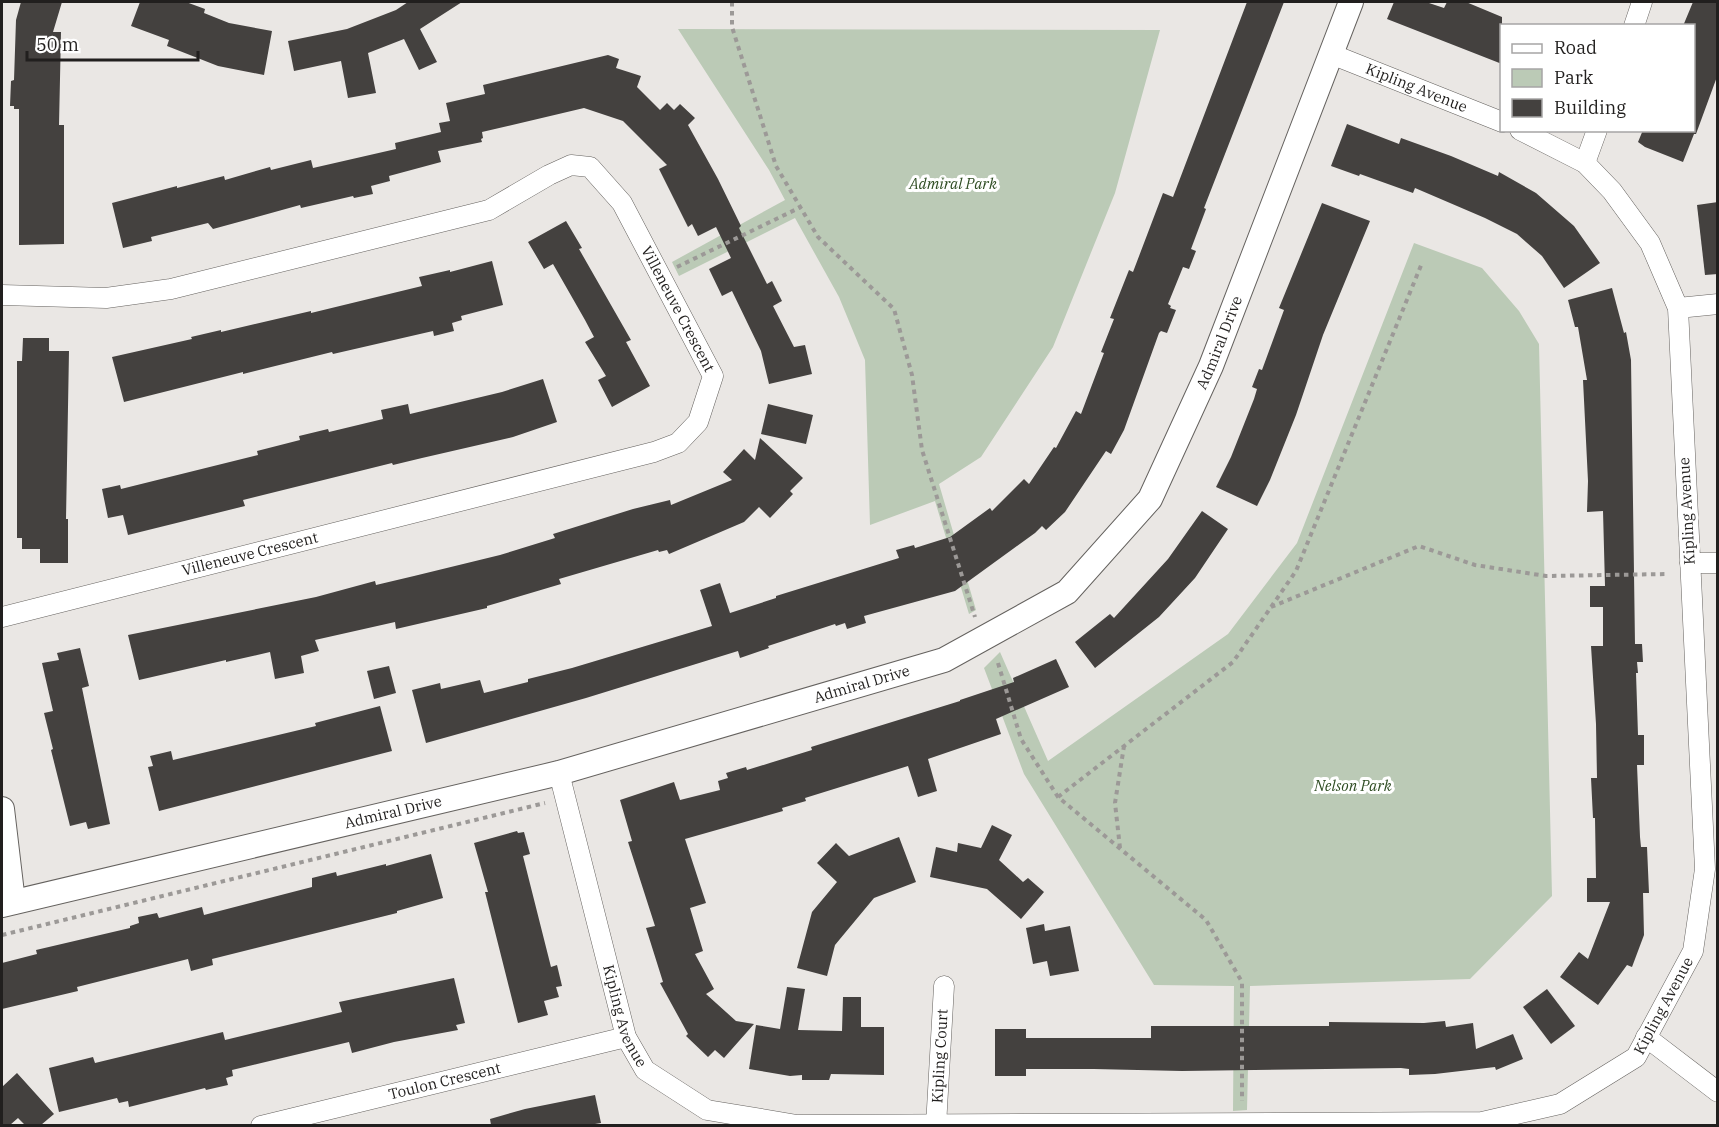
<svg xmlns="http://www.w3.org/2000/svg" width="1719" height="1127" viewBox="0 0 1719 1127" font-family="'IBM Plex Serif',serif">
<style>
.green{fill:#bbcab6}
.building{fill:#44413f}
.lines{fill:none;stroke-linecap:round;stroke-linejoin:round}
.minor-casing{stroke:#65625f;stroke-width:21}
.tertiary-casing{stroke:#65625f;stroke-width:26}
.path{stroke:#9c9997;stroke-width:4;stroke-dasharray:4.5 4.5;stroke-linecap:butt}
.minor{stroke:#fff;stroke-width:20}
.tertiary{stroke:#fff;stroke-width:24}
.labels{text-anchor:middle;stroke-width:6;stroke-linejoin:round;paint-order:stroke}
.street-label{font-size:15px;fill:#211f1e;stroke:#fff}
.park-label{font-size:15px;font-style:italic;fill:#2e4c22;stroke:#fff}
</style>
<rect width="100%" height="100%" fill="#eae7e4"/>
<!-- green -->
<g class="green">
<polygon points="678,29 1160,30 1115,193 1053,347 981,457 939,484 976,610 969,614 935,501 870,525 865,360 839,297 795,218 679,276 672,262 785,200 769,170"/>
<polygon points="1414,243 1482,268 1519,311 1539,344 1552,896 1470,979 1250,986 1247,1110 1233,1111 1234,986 1154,985 1024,774 984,668 1000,652 1048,761 1228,634 1297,543"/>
</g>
<!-- building -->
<g class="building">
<polygon points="21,2 62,2 53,32 61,32 59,125 64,125 64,244 19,245 19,109 14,109 14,106 10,106 11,81 14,80 16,20"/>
<polygon points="140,2 186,2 205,9 204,13 229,23 272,31 264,75 218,66 167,46 169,40 131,26"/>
<polygon points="408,2 462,2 420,29 437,62 419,70 404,39 368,53 376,93 348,98 341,61 294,71 288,41 347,29 396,10"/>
<polygon points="1247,2 1284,2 1204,208 1206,209 1191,249 1196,251 1189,269 1183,267 1168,304 1171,306 1170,308 1176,310 1167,333 1161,331 1159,333 1124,430 1111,454 1106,451 1065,512 1046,530 1042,526 1035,533 955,591 864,616 866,623 847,629 845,623 836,626 835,624 768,646 769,648 740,658 738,651 586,698 426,743 412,690 440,683 441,689 480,680 484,693 528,682 528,679 572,668 712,626 700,590 720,583 730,613 776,598 776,596 899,558 896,550 914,545 915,548 950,537 990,508 992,511 1024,479 1029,484 1054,447 1056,448 1076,411 1081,414 1104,353 1101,352 1114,319 1110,318 1129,270 1133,272 1163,193 1173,197"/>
<polygon points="1394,2 1426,2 1444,8 1447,2 1466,2 1502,17 1502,64 1387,19"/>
<polygon points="1693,2 1718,2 1718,74 1696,134 1694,134 1683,162 1645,147 1638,142 1643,130 1694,130 1694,26 1683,26"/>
<polygon points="608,55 619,59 616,68 641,76 637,87 660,110 667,103 674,110 680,104 695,118 688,125 718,179 741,226 739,228 767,284 772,281 782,301 773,306 794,347 805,345 812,374 769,384 761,351 732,291 722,296 709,269 731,258 716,227 698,236 692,224 688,227 659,169 667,165 623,121 584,108 482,132 483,138 481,139 482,142 438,151 441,162 389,176 390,181 371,186 373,194 354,198 353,196 301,208 300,205 213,229 208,223 151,237 152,241 123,248 112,203 177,186 177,188 224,176 225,180 270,167 271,170 311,160 313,168 396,149 395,143 441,132 439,123 450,121 446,103 485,94 483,85"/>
<polygon points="1347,124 1399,144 1401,138 1451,156 1498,176 1499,172 1536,193 1574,226 1600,263 1564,288 1542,256 1517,234 1485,218 1415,188 1413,193 1360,174 1359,176 1331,166"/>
<polygon points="1718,202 1718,274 1705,275 1697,205"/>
<polygon points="1322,203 1370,221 1323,335 1296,415 1270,480 1257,506 1216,487 1231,457 1254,399 1257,389 1252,387 1259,369 1262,370 1284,310 1279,308"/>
<polygon points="566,221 582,248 579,249 631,340 626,342 650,386 612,407 598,380 606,376 585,342 594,337 585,320 553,264 544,269 528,242"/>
<polygon points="492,261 503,305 461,316 462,320 452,323 454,331 434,336 433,331 333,354 332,352 243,374 243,372 124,402 112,357 192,339 191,337 221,330 221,332 311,311 311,313 422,286 419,277 450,270 450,272"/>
<polygon points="1612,288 1624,333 1626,332 1631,360 1635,644 1642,644 1643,662 1637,662 1638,673 1636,673 1638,735 1644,735 1644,765 1637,765 1640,837 1641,847 1647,847 1649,893 1643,893 1644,935 1632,967 1627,965 1598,1005 1560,977 1579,952 1588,959 1610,902 1587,902 1587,878 1596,878 1595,818 1593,818 1591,778 1597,778 1596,724 1591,646 1603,646 1603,607 1590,607 1590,586 1605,586 1603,511 1587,512 1588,481 1583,380 1587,380 1578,327 1575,327 1568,300"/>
<polygon points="23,338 49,338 49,351 69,351 66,519 68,519 68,563 40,563 40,549 22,549 22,538 17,538 17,361 22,361"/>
<polygon points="543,379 557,422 513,437 422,458 393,465 392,463 243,500 245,506 128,535 123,515 108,518 102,489 120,485 121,489 258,455 257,451 300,440 299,436 328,429 329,432 383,419 381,410 408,404 410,414 502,392"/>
<polygon points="768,404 813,415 806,444 761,434"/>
<polygon points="760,438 803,478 790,491 793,494 770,518 759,507 744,522 669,554 667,550 659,552 658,550 559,579 561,584 487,606 487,608 396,629 395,622 315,640 319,651 301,656 304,673 275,679 270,652 226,662 226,660 139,680 128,635 316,597 375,581 376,585 414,576 500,555 555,538 553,534 633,509 670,500 671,505 732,480 723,472 744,449 755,460"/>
<polygon points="1202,511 1228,529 1195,578 1159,617 1095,668 1075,642 1110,614 1114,618 1168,559"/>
<polygon points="80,648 89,686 82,688 110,824 88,829 86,822 70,826 51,750 53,749 44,713 53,711 42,663 59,660 57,653"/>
<polygon points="1056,659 1069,687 996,719 1001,734 928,759 937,791 918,797 908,766 805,798 806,801 782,808 783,811 685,839 706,903 690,908 703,951 695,954 714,989 706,994 736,1021 754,1024 724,1058 715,1050 708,1057 686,1036 688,1034 660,983 663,982 646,928 655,926 628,842 632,841 620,800 674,782 680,800 720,790 718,781 728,778 726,773 746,767 747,770 812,750 811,747 960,701 960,700 1014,682 1013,678"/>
<polygon points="389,666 396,693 374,699 367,671"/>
<polygon points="380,706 392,751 159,811 148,767 153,766 150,756 171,751 173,760 316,726 315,723"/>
<polygon points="992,825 1012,835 999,860 1023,882 1028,878 1044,892 1021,919 987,889 930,877 936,847 957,852 958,843 981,848"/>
<polygon points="517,831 518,833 524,832 530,854 523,856 551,967 557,965 562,986 556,987 559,997 544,1001 548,1015 518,1023 485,892 488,892 474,843"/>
<polygon points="899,837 916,882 874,898 835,945 827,976 797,968 812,912 837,882 817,863 836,843 849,856"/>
<polygon points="431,854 443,898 397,911 397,913 212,959 213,965 191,971 188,959 77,987 78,991 2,1009 2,963 37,954 36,950 130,928 130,926 139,923 138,917 157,913 159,918 202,907 204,915 312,887 312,878 336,872 337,876 386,864 386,866"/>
<polygon points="1044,924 1045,931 1070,926 1079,971 1050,976 1047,961 1033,964 1026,928"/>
<polygon points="454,978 465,1023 456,1025 458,1030 394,1042 352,1053 349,1042 232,1070 233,1076 226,1078 228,1085 206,1090 205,1088 129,1107 128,1101 119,1103 117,1098 59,1112 49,1068 93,1057 95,1063 223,1032 225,1040 342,1012 339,1002"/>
<polygon points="787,987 805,989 798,1030 842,1031 843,997 861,997 861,1027 884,1027 884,1075 831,1074 829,1080 802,1080 802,1075 790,1076 749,1069 756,1025 780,1029"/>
<polygon points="1547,989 1575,1026 1551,1044 1523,1007"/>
<polygon points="1445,1021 1446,1027 1473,1023 1476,1049 1513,1034 1523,1059 1496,1070 1495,1067 1435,1074 1409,1075 1409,1069 1401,1068 1182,1071 1094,1069 1026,1069 1026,1076 995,1076 995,1029 1026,1029 1026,1038 1151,1038 1151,1026 1329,1026 1329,1022 1424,1023"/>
<polygon points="17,1073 54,1114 41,1125 25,1125 18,1118 10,1125 2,1125 2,1087"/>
<polygon points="595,1095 601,1123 589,1125 491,1125 490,1119 525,1109"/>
</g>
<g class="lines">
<!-- minor casing -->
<g class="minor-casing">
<g id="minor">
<polyline points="1634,26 1642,2"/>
<path id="s1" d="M1331,54l171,68"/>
<polyline points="1585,163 1597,130"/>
<path id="s2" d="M2,295l104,3 65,-9 318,-79 60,-35 22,-10 19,2 32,36 91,173 -15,46 -20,21 -24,9 -652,165"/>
<polyline points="1678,308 1718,304"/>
<polyline points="1690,563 1718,563"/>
<path id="s3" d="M559,773l67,264 19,33 62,40 90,15 685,-3 78,-18 76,-47 57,-106 12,-82 -27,-561 -28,-65 -38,-52 -27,-28 -65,-33"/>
<polyline points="1646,1037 1718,1092"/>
<path id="s4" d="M261,1126l365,-89"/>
<path id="s5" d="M936,1126l8,-140"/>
</g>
</g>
<!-- tertiary casing -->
<g class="tertiary-casing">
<g id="tertiary">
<polyline points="2,809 13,902"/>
<path id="s6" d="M2,905l557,-132 385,-113 123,-68 83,-93 61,-133 140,-364"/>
</g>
</g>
<!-- path -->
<g class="path">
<polyline points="732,2 732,27 776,166 818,237 894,309 912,375 922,450 975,617"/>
<polyline points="677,267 801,207"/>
<polyline points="1271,607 1419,546 1475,565 1546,576 1668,574"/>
<polyline points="998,663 1021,739 1058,797 1206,920 1242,982 1242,1101"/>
<polyline points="1058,797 1233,662 1296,571 1422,263"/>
<polyline points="1120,848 1115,803 1124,746"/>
<polyline points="2,935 545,803"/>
</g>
<!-- minor -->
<use href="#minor" class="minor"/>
<!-- tertiary -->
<use href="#tertiary" class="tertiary"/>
</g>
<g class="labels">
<!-- street labels -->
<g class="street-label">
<text dy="5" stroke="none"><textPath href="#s1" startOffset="92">Kipling Avenue</textPath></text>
<text dy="5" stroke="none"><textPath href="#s2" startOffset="778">Villeneuve Crescent</textPath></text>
<text dy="5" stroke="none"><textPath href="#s6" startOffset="1410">Admiral Drive</textPath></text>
<text transform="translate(1687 511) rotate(-93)" y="5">Kipling Avenue</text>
<text transform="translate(250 554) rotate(-14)" y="5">Villeneuve Crescent</text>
<text dy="5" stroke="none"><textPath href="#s6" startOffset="888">Admiral Drive</textPath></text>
<text dy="5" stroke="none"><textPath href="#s6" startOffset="402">Admiral Drive</textPath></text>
<text dy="5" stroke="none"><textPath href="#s3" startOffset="1388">Kipling Avenue</textPath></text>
<text dy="5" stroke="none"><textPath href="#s3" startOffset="252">Kipling Avenue</textPath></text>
<text dy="5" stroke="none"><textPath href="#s5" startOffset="70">Kipling Court</textPath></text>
<text dy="5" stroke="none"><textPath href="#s4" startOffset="189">Toulon Crescent</textPath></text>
</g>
<!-- park labels -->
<g class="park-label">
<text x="953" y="189">Admiral Park</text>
<text x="1353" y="791">Nelson Park</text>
</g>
</g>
<!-- border -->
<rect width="1719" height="1127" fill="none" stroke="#211f1e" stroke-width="6"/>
<!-- legend -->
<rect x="1500" y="24" width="195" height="108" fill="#ffffff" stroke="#a6a5a5" stroke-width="1.5"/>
<rect x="1512" y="44" width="30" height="9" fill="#ffffff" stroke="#a6a5a5" stroke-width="1.5"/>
<text x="1554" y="54" font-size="18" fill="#211f1e">Road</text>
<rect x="1512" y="69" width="30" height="18" fill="#bbcab6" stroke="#a6a5a5" stroke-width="1.5"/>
<text x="1554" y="84" font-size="18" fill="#211f1e">Park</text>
<rect x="1512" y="99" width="30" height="18" fill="#44413f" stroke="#a6a5a5" stroke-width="1.5"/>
<text x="1554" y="114" font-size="18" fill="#211f1e">Building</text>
<!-- scale -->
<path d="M27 51v9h171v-9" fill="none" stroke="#211f1e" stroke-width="3"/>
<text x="36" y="51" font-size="18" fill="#211f1e" stroke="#ffffff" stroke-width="4.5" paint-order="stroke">50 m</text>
</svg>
